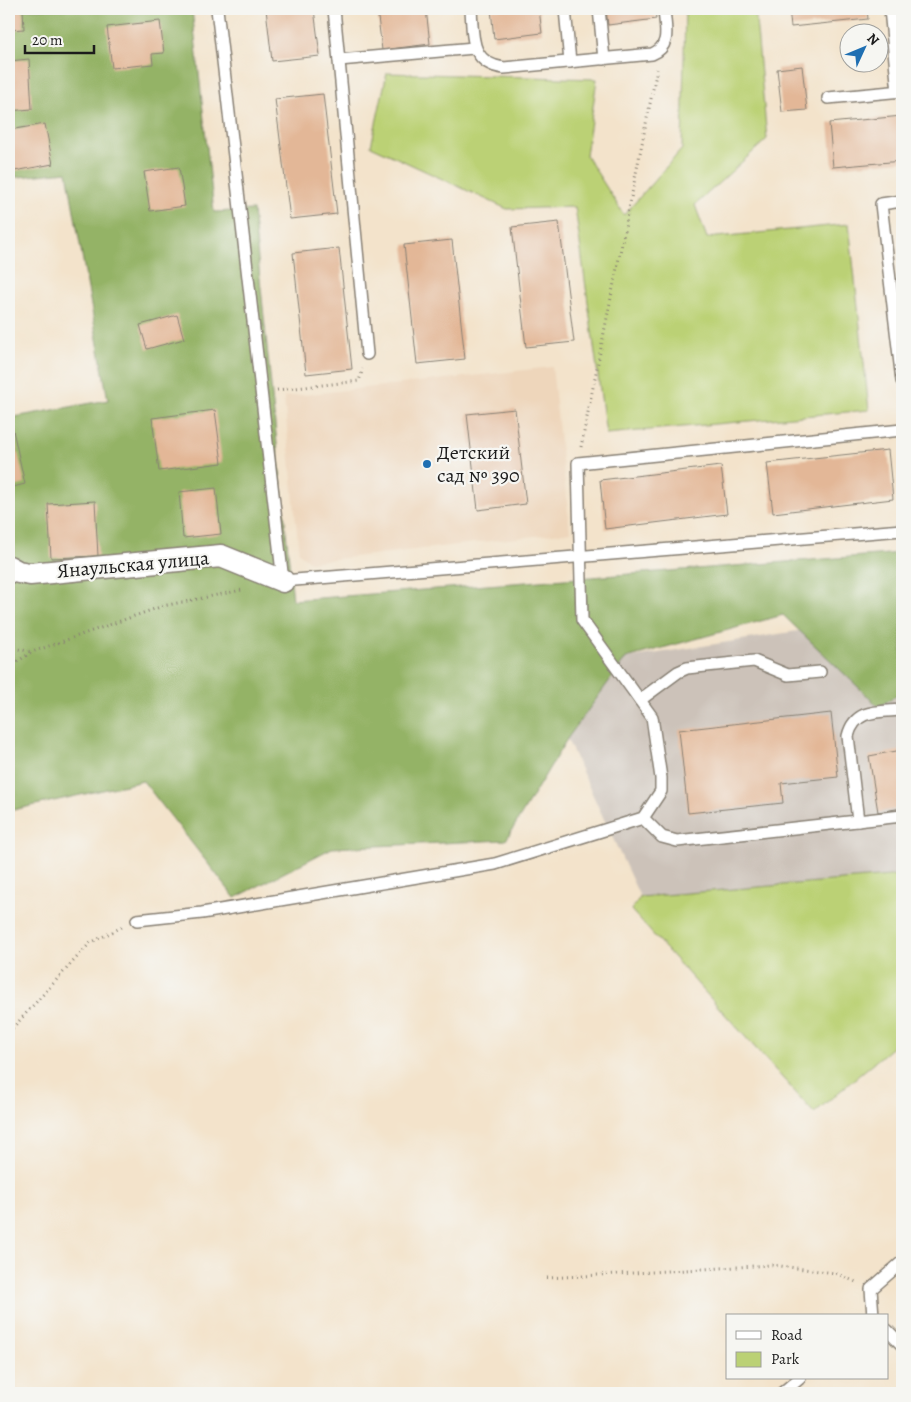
<svg xmlns="http://www.w3.org/2000/svg" width="911" height="1402" viewBox="0 0 911 1402" font-family="Alegreya,serif">
<style>
.built{fill:#eed6bb}
.industrial{fill:#ccc2b9}
.green{fill:#bbd175;stroke:#6c7648}
.forest{fill:#94b366;stroke:#586841}
.building{fill:#e3b797}
.lines{fill:none;stroke-linecap:round;stroke-linejoin:round}
.lane-casing{stroke:#888074;stroke-width:14}
.street-casing{stroke:#888074;stroke-width:25}
.path{stroke:#888074;stroke-width:3;stroke-dasharray:1 4;stroke-linecap:butt}
.lane{stroke:#fff;stroke-width:11}
.street{stroke:#fff;stroke-width:22}
.poi-dot{fill:#1f6fb2;stroke:#f6f6f2;stroke-width:2}
.labels{text-anchor:middle;stroke-width:4.5;stroke-linejoin:round;paint-order:stroke}
.poi-label{font-size:20px;fill:#1c1c1c;stroke:#f6f6f2;text-anchor:start}
.street-label{font-size:20px;fill:#1c1c1c;stroke:#f6f6f2}
</style>
<rect width="100%" height="100%" fill="#f6f6f2"/>
<filter id="ink" filterUnits="userSpaceOnUse"><feTurbulence type="fractalNoise" baseFrequency=".02" numOctaves="2"/><feDisplacementMap in="SourceGraphic" scale="10" xChannelSelector="R" yChannelSelector="G"/><feConvolveMatrix kernelMatrix="1 2 1 2 8 2 1 2 1" color-interpolation-filters="sRGB"/></filter>
<filter id="wash" filterUnits="userSpaceOnUse"><feTurbulence type="fractalNoise" baseFrequency=".0096" numOctaves="4" result="noise"/><feDisplacementMap in="SourceGraphic" scale="20" xChannelSelector="R" yChannelSelector="G"/><feGaussianBlur stdDeviation="1.12" result="paint"/><feColorMatrix in="noise" values="0 0 0 0 0 0 0 0 0 0 0 0 0 0 0 0 0 1.4 0 .05"/><feComposite in="paint" operator="in"/></filter>
<g filter="url(#wash)">
<rect width="100%" height="100%" fill="#f3e3cb"/>
<!-- built -->
<polygon class="built" points="552,367 570,532 310,562 299,553 284,397"/>
<!-- industrial -->
<polygon class="industrial" points="902,597 902,875 640,897 567,739 626,658 817,628"/>
<!-- green -->
<g class="green">
<polygon points="685,9 755,9 767,139 695,205 707,238 849,224 869,410 606,434 575,207 507,209 371,146 387,73 597,79 586,155 624,215 682,149"/>
<polygon points="902,875 902,1039 814,1113 631,910 640,897"/>
</g>
<!-- forest -->
<polygon class="forest" points="9,9 192,9 214,212 253,210 293,600 902,553 902,691 879,707 783,615 626,658 567,739 506,840 332,848 235,898 143,781 9,811 9,418 108,400 67,172 9,178"/>
<g id="blocks">
<!-- building -->
<g class="building">
<polygon points="9,9 23,9 24,29 9,30"/>
<polygon points="266,9 314,9 320,56 272,61"/>
<polygon points="377,9 426,9 430,44 382,50"/>
<polygon points="491,9 539,9 542,33 494,39"/>
<polygon points="606,9 655,9 656,19 608,25"/>
<polygon points="789,9 867,9 868,19 791,27"/>
<polygon points="160,21 164,53 152,54 153,64 112,68 107,27"/>
<polygon points="29,59 32,109 9,111 9,61"/>
<polygon points="802,66 807,110 782,112 777,69"/>
<polygon points="323,94 337,214 290,219 275,99"/>
<polygon points="902,116 902,161 833,167 829,123"/>
<polygon points="45,124 53,164 9,172 9,130"/>
<polygon points="179,167 185,206 150,211 144,172"/>
<polygon points="559,222 574,342 526,347 512,227"/>
<polygon points="452,240 465,359 417,364 404,245"/>
<polygon points="339,248 352,369 306,374 293,253"/>
<polygon points="177,315 184,339 147,349 140,325"/>
<polygon points="515,409 526,504 478,510 467,414"/>
<polygon points="215,410 222,463 159,471 152,418"/>
<polygon points="12,426 25,484 9,488 9,427"/>
<polygon points="888,450 893,499 773,513 767,463"/>
<polygon points="721,466 727,514 605,529 600,480"/>
<polygon points="216,488 221,534 183,538 179,492"/>
<polygon points="95,501 98,556 51,558 48,504"/>
<polygon points="831,713 838,777 781,783 783,803 688,813 679,730"/>
<polygon points="902,750 902,808 878,812 869,756"/>
</g>
</g>
</g>
<g filter="url(#ink)">
<use href="#blocks" fill-opacity="0" stroke="#888074" stroke-width="1"/>
<g class="lines">
<!-- lane casing -->
<g class="lane-casing">
<g id="lane">
<polyline points="217,9 283,581 902,530"/>
<polyline points="334,9 367,354"/>
<path d="M471,9c2,28 -1,54 33,59l148,-14c20,-8 13,-27 12,-45"/>
<polyline points="565,9 570,62"/>
<polyline points="599,9 604,59"/>
<polyline points="890,9 898,92"/>
<polyline points="339,60 474,48"/>
<polyline points="828,98 902,91"/>
<polyline points="902,201 881,204 902,381"/>
<polyline points="640,700 678,672 687,668 754,661 788,675 820,672"/>
<polyline points="643,818 662,837 677,841 902,816"/>
<path d="M858,821l-10,-85c7,-28 31,-24 54,-26"/>
<polyline points="137,920 202,913 495,864 643,818 661,791 661,778 652,717 582,620 578,463 902,430"/>
<polyline points="873,1316 871,1289 902,1262"/>
<polyline points="887,1330 902,1345"/>
<polyline points="782,1393 800,1378"/>
</g>
</g>
<!-- street casing -->
<g class="street-casing">
<polyline id="street" points="9,567 18,572 30,574 221,556 283,581"/>
</g>
<!-- path -->
<g class="path">
<polyline points="277,390 359,381 363,369"/>
<polyline points="581,447 657,69"/>
<polyline points="9,647 32,652"/>
<polyline points="9,667 32,652 163,606 242,590"/>
<polyline points="9,1032 90,943 122,927"/>
<polyline points="547,1278 772,1265 835,1273 856,1282"/>
</g>
<!-- lane -->
<use href="#lane" class="lane"/>
<!-- street -->
<use href="#street" class="street"/>
</g>
</g>
<!-- markers -->
<circle class="poi-dot" cx="427" cy="464" r="5"/>
<g class="labels">
<!-- poi labels -->
<g class="poi-label">
<text x="437" y="459">Детский<tspan x="437" dy="23">сад № 390</tspan></text>
</g>
<!-- street labels -->
<g class="street-label">
<text transform="translate(133 564) rotate(-5)" y="7">Янаульская улица</text>
</g>
</g>
<!-- margin -->
<rect width="911" height="1402" fill="none" stroke="#f6f6f2" stroke-width="30"/>
<!-- legend -->
<rect x="726" y="1314" width="162" height="65" fill="#f6f6f2" stroke="#9f9f9c"/>
<rect x="736" y="1331" width="25" height="8" fill="#ffffff" stroke="#9f9f9c"/>
<text x="771" y="1340" font-size="15" fill="#1c1c1c">Road</text>
<rect x="736" y="1352" width="25" height="15" fill="#bbd175" stroke="#9f9f9c"/>
<text x="771" y="1364" font-size="15" fill="#1c1c1c">Park</text>
<!-- north arrow -->
<g transform="translate(864 48) rotate(46)"><circle r="24" fill="#f6f6f2" stroke="#9f9f9c"/>
<path d="M0-4L9 19L0 12L-9 19Z" fill="#1f6fb2"/>
<text y="-8" font-size="14" font-weight="bold" text-anchor="middle" fill="#1c1c1c">N</text>
</g>
<!-- scale -->
<path d="M25 45v8h69v-8" fill="none" stroke="#1c1c1c" stroke-width="2.5"/>
<text x="32" y="45" font-size="15" fill="#1c1c1c" stroke="#f6f6f2" stroke-width="4" paint-order="stroke">20 m</text>
</svg>
